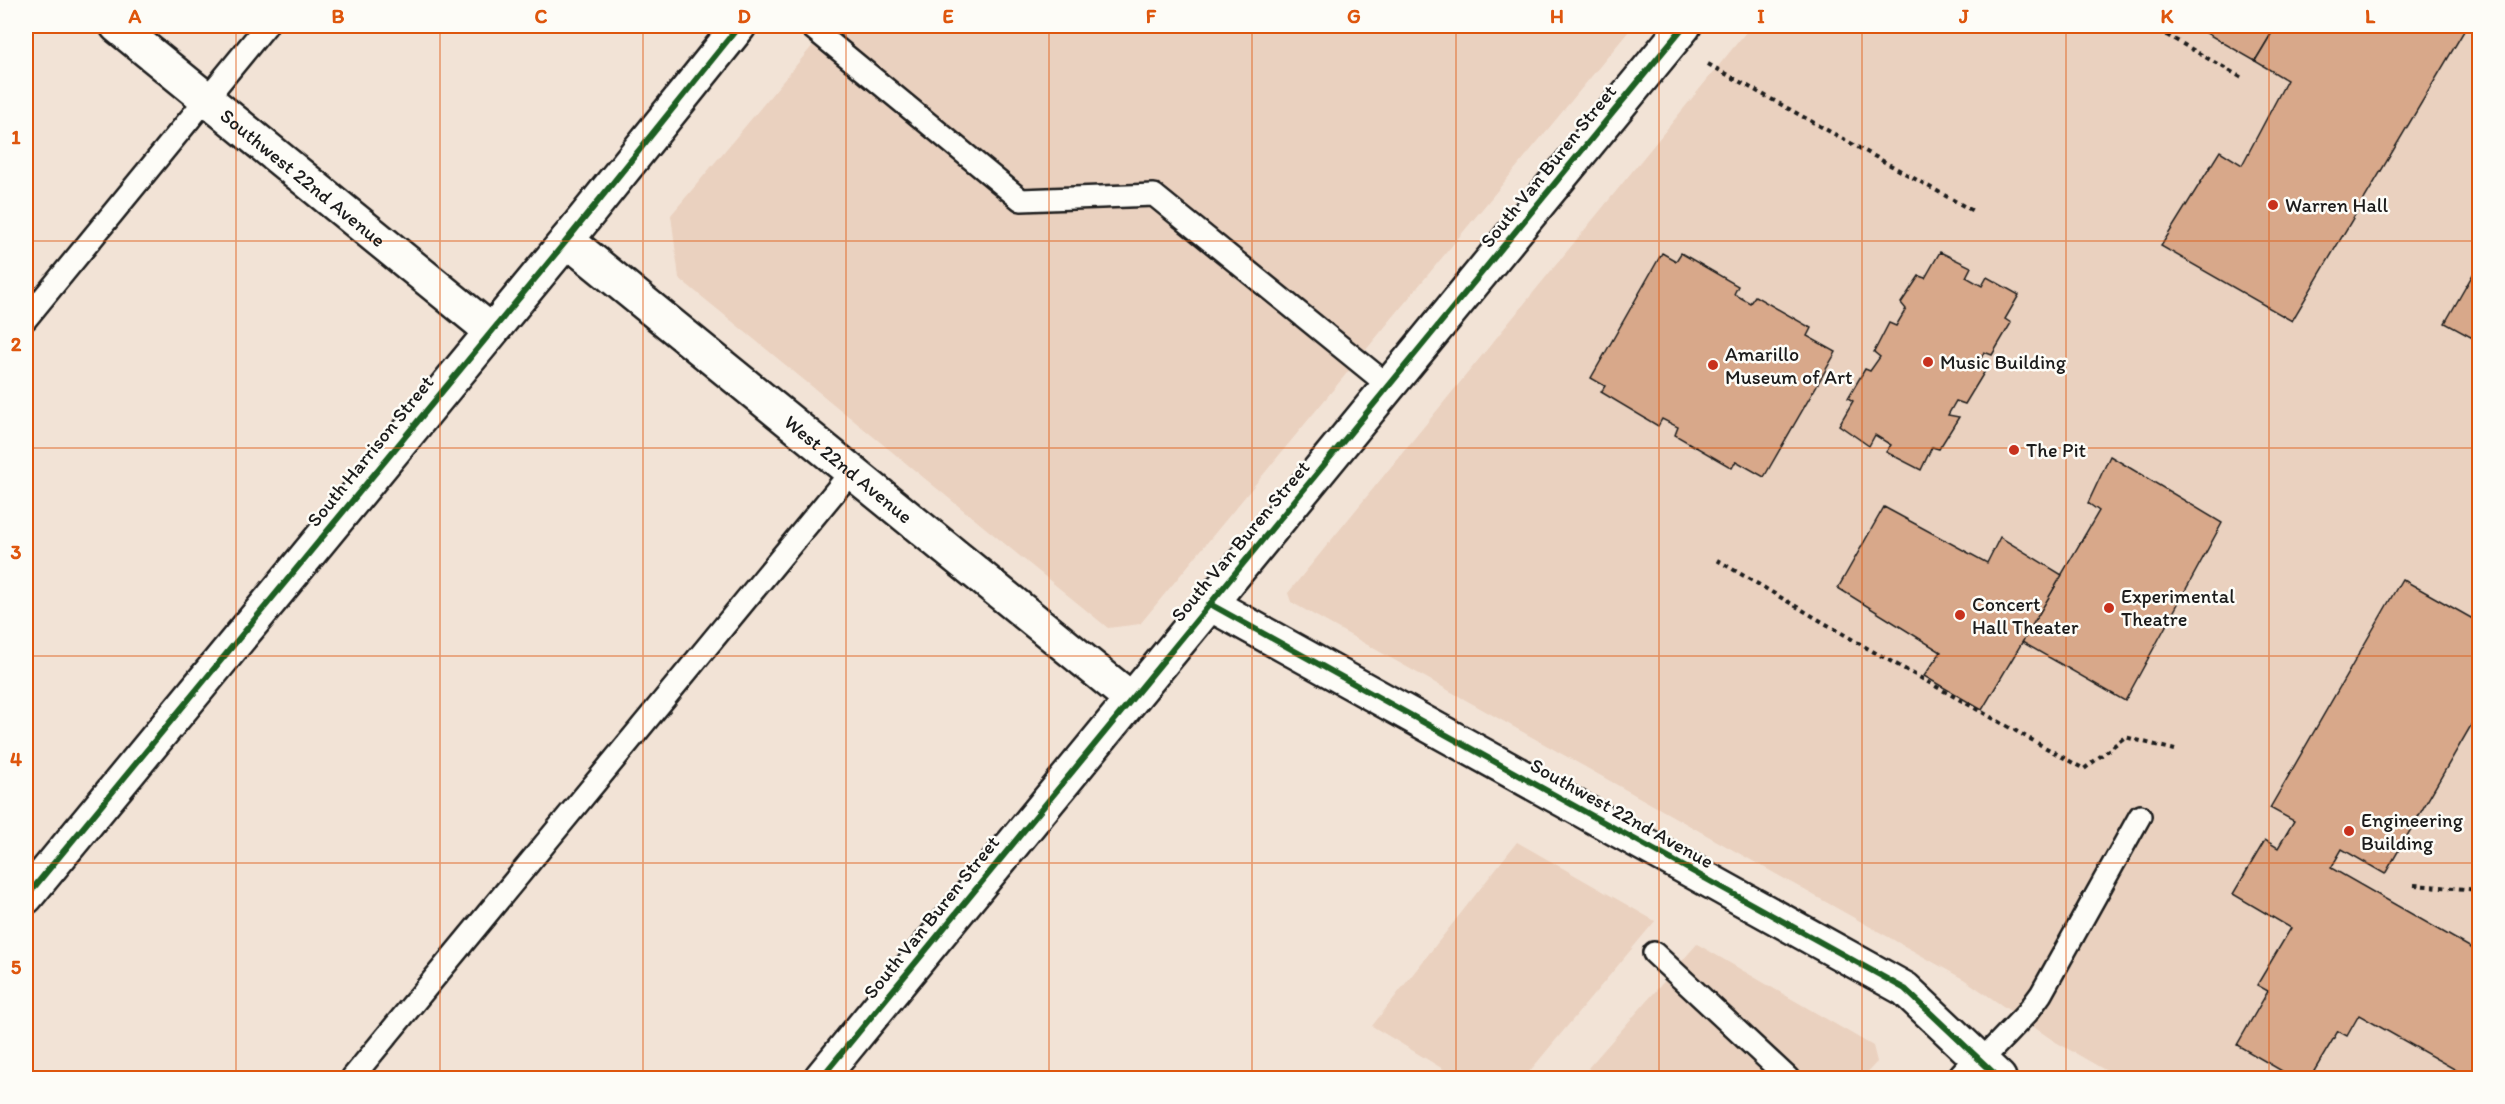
<svg xmlns="http://www.w3.org/2000/svg" width="2505" height="1104" viewBox="0 0 2505 1104" font-family="Itim,sans-serif">
<style>
.built{fill:#ead1bf}
.building{fill:#d8a88a;stroke:#1c1c1c;stroke-width:1.5}
.lines{fill:none;stroke-linecap:round;stroke-linejoin:round}
.service-casing{stroke:#1c1c1c;stroke-width:26}
.minor-casing{stroke:#1c1c1c;stroke-width:38}
.tertiary-casing{stroke:#1c1c1c;stroke-width:38}
.secondary-casing{stroke:#1c1c1c;stroke-width:38}
.path{stroke:#1c1c1c;stroke-width:4;stroke-dasharray:4.5 4.5;stroke-linecap:butt}
.service{stroke:#fdfcf7;stroke-width:21}
.minor{stroke:#fdfcf7;stroke-width:33}
.tertiary{stroke:#fdfcf7;stroke-width:33}
.secondary{stroke:#fdfcf7;stroke-width:33}
.cycleway-casing{stroke:#fdfcf7;stroke-width:10}
.cycleway{stroke:#1b5e20;stroke-width:6}
.grid{fill:none;stroke:#de560d;stroke-width:1.5;stroke-opacity:0.55}
.poi-dot{fill:#c8321e;stroke:#fdfcf7;stroke-width:2}
.labels{text-anchor:middle;stroke-width:5;stroke-linejoin:round;paint-order:stroke}
.street-label{font-size:20px;fill:#1c1c1c;stroke:#fdfcf7}
.poi-label{font-size:20px;fill:#1c1c1c;stroke:#fdfcf7;text-anchor:start}
.neatline{fill:none;stroke:#de560d;stroke-width:2}
.grid-label{font-size:20px;text-anchor:middle;font-weight:bold;fill:#de560d}
</style>
<rect width="100%" height="100%" fill="#f2e3d6"/>
<filter id="ink" filterUnits="userSpaceOnUse"><feTurbulence type="fractalNoise" baseFrequency=".0167" numOctaves="2"/><feDisplacementMap in="SourceGraphic" scale="12" xChannelSelector="R" yChannelSelector="G"/><feConvolveMatrix kernelMatrix="1 2 1 2 8 2 1 2 1" color-interpolation-filters="sRGB"/></filter>
<g filter="url(#ink)">
<!-- built -->
<g class="built">
<polygon points="829,26 1633,26 1140,624 1108,628 679,278 671,215"/>
<polygon points="1751,26 2479,26 2479,1078 2119,1078 2054,1041 1965,980 1291,602 1288,593"/>
<polygon points="1517,842 1655,921 1524,1078 1458,1078 1372,1026"/>
<polygon points="1697,944 1873,1046 1877,1062 1862,1078 1600,1078 1588,1068"/>
</g>
<!-- building -->
<g class="building">
<polygon points="2194,26 2276,26 2255,61"/>
<polygon points="2276,26 2467,26 2292,321 2161,246 2220,151 2242,165 2287,80 2255,61"/>
<polygon points="1940,252 1971,267 1966,277 1982,286 1987,277 2019,295 2005,319 2011,323 1992,355 1984,352 1977,367 1985,371 1965,404 1956,401 1948,415 1959,417 1939,449 1932,447 1921,470 1886,452 1891,445 1875,435 1869,446 1839,425 1853,401 1848,398 1865,369 1870,371 1880,357 1874,352 1889,323 1896,326 1906,309 1901,303 1919,276 1925,278"/>
<polygon points="1662,253 1676,261 1681,253 1738,286 1734,294 1750,303 1755,296 1811,328 1807,336 1836,352 1764,477 1736,461 1732,468 1675,435 1678,427 1662,419 1658,426 1601,392 1605,386 1591,378"/>
<polygon points="2480,262 2480,342 2445,323"/>
<polygon points="2110,456 2222,523 2125,701 2022,642 2099,511 2088,503"/>
<polygon points="1884,507 1987,563 2000,537 2062,575 1982,710 1924,676 1941,652 1838,588"/>
<polygon points="2402,579 2480,623 2480,710 2385,874 2342,849 2331,868 2480,953 2480,1078 2470,1078 2359,1015 2347,1036 2338,1031 2310,1078 2294,1078 2237,1045 2268,991 2257,985 2291,928 2233,894 2265,840 2278,848 2294,821 2270,808"/>
</g>
<g class="lines">
<!-- service casing -->
<g class="service-casing">
<g id="service">
<polyline points="810,26 1021,200 1154,195 1389,386"/>
<polyline points="26,319 266,26"/>
<polyline points="1654,953 1788,1078"/>
<polyline points="1980,1062 2027,1013 2041,994 2140,816"/>
<polyline points="352,1078 852,471"/>
</g>
</g>
<!-- minor casing -->
<g class="minor-casing">
<g id="minor">
<path id="s1" d="M117,26l373,304"/>
<path id="s2" d="M567,240l564,459"/>
<polyline points="1965,1078 1980,1062"/>
</g>
</g>
<!-- tertiary casing -->
<g class="tertiary-casing">
<g id="tertiary">
<polyline points="1210,604 1905,989 1999,1078"/>
<polyline points="821,1078 1684,26"/>
</g>
</g>
<!-- secondary casing -->
<g class="secondary-casing">
<polyline id="secondary" points="26,897 567,240 739,26"/>
</g>
<!-- path -->
<g class="path">
<polyline points="2151,26 2244,79"/>
<polyline points="1708,64 1973,211"/>
<polyline points="1717,560 1867,648 2084,769 2125,737 2175,750"/>
<polyline points="2414,885 2480,890"/>
</g>
<!-- service -->
<use href="#service" class="service"/>
<!-- minor -->
<use href="#minor" class="minor"/>
<!-- tertiary -->
<use href="#tertiary" class="tertiary"/>
<!-- secondary -->
<use href="#secondary" class="secondary"/>
<!-- cycleway casing -->
<g class="cycleway-casing">
<g id="cycleway">
<polyline points="1210,604 1905,989 1999,1078"/>
<polyline points="26,897 567,240 739,26"/>
<polyline points="821,1078 1684,26"/>
</g>
</g>
<!-- cycleway -->
<use href="#cycleway" class="cycleway"/>
</g>
</g>
<!-- grid -->
<path class="grid" d="M236,26v1052M440,26v1052M643,26v1052M846,26v1052M1049,26v1052M1252,26v1052M1456,26v1052M1659,26v1052M1862,26v1052M2066,26v1052M2269,26v1052M26,241h2454M26,448h2454M26,656h2454M26,863h2454"/>
<!-- markers -->
<g class="poi-dot">
<circle cx="2273" cy="205" r="6"/>
<circle cx="1928" cy="362" r="6"/>
<circle cx="1713" cy="365" r="6"/>
<circle cx="2014" cy="450" r="6"/>
<circle cx="2109" cy="608" r="6"/>
<circle cx="1960" cy="615" r="6"/>
<circle cx="2349" cy="831" r="6"/>
</g>
<g class="labels">
<!-- street labels -->
<g class="street-label">
<text transform="translate(1548 166) rotate(-51)" y="7">South Van Buren Street</text>
<text dy="7" stroke="none"><textPath href="#s1" startOffset="240">Southwest 22nd Avenue</textPath></text>
<text transform="translate(370 451) rotate(-51)" y="7">South Harrison Street</text>
<text dy="7" stroke="none"><textPath href="#s2" startOffset="363">West 22nd Avenue</textPath></text>
<text transform="translate(1240 541) rotate(-50)" y="7">South Van Buren Street</text>
<text transform="translate(1622 813) rotate(29)" y="7">Southwest 22nd Avenue</text>
<text transform="translate(931 917) rotate(-51)" y="7">South Van Buren Street</text>
</g>
<!-- poi labels -->
<g class="poi-label">
<text x="2285" y="212">Warren Hall</text>
<text x="1725" y="361">Amarillo<tspan x="1725" dy="23">Museum of Art</tspan></text>
<text x="1940" y="369">Music Building</text>
<text x="2026" y="457">The Pit</text>
<text x="2121" y="603">Experimental<tspan x="2121" dy="23">Theatre</tspan></text>
<text x="1972" y="611">Concert<tspan x="1972" dy="23">Hall Theater</tspan></text>
<text x="2361" y="827">Engineering<tspan x="2361" dy="23">Building</tspan></text>
</g>
</g>
<!-- margin -->
<rect width="2505" height="1104" fill="none" stroke="#fdfcf7" stroke-width="66"/>
<rect x="33" y="33" width="2439" height="1038" class="neatline"/>
<g class="grid-label">
<text x="135" y="23">A</text>
<text x="338" y="23">B</text>
<text x="541" y="23">C</text>
<text x="744" y="23">D</text>
<text x="948" y="23">E</text>
<text x="1151" y="23">F</text>
<text x="1354" y="23">G</text>
<text x="1557" y="23">H</text>
<text x="1761" y="23">I</text>
<text x="1964" y="23">J</text>
<text x="2167" y="23">K</text>
<text x="2370" y="23">L</text>
<text x="16" y="144">1</text>
<text x="16" y="351">2</text>
<text x="16" y="559">3</text>
<text x="16" y="766">4</text>
<text x="16" y="974">5</text>
</g>
</svg>
